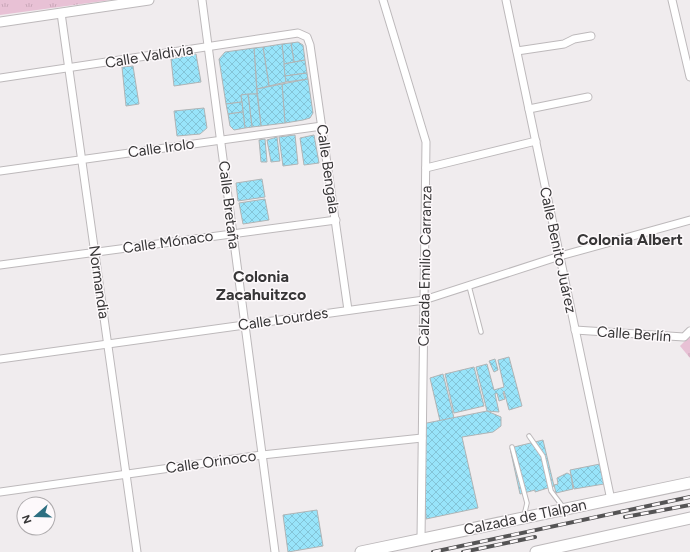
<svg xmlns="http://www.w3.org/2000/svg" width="690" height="552" viewBox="0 0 690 552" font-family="Figtree,sans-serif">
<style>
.park{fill:url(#park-tufts)}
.building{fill:url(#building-cross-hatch);stroke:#b0b4b5}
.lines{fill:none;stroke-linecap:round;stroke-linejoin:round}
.service-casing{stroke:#bdb9bb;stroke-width:5.5}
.minor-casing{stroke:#bdb9bb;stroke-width:9}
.secondary-casing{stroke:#bdb9bb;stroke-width:11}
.trunk-casing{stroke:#bdb9bb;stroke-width:13}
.service{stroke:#fff;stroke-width:3.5}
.minor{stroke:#fff;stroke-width:7}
.secondary{stroke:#fff;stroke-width:9}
.trunk{stroke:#fff;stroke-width:11}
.rail-casing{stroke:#555455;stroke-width:4}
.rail{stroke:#fdf9fb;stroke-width:2.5;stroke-dasharray:8;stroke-linecap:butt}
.labels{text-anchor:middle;stroke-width:3;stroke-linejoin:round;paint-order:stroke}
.street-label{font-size:15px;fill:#373637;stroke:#fdf9fb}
.neighbourhood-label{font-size:16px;font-weight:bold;fill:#373637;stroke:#fdf9fb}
</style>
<defs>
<pattern id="park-tufts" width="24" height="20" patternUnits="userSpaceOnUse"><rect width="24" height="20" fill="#e8c1d5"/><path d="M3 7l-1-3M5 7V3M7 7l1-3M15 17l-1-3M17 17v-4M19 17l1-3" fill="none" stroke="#c8a6b7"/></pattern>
<pattern id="building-cross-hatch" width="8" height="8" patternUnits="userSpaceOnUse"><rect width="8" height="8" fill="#98e4fa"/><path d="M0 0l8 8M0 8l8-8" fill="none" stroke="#84c4d7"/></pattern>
</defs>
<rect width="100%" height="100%" fill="#f0ecee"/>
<!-- park -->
<g class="park">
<polygon points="0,0 111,0 0,15"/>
<polygon points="690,336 690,358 680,346"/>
</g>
<!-- building -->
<g class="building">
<polygon points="298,42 303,45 305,60 294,62 291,43"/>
<polygon points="291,43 294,62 284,64 282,44"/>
<polygon points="282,44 286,82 269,86 263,47"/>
<polygon points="263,47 269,86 257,89 254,48"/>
<polygon points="254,48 257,94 241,95 242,102 226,104 219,59 225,52"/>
<polygon points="196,54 201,82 174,86 171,59"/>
<polygon points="305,60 307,73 285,76 284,64"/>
<polygon points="133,66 139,104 126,106 122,67"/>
<polygon points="307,73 308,79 286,82 285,76"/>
<polygon points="308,79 313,113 310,118 303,120 285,123 282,84"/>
<polygon points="282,84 285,123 261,126 257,89"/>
<polygon points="248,94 257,94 261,126 252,127"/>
<polygon points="248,94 252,127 245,128 241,95"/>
<polygon points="242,102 243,112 228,114 226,104"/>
<polygon points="204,108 207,128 200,134 177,136 174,111"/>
<polygon points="243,112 245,128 234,130 230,126 228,114"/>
<polygon points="295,135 298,164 283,166 279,137"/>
<polygon points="314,135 319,163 304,165 300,138"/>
<polygon points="277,137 280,161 271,162 267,140"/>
<polygon points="265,139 267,162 261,162 259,140"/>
<polygon points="262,179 265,197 238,201 236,183"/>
<polygon points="265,199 269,220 243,224 239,203"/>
<polygon points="509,357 522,406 509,410 504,391 503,392 505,399 499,401 497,393 495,394 499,412 487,411 476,367 487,364 494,390 504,387 498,360"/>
<polygon points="495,359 498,370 494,372 489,361"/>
<polygon points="474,367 484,406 454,413 445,374"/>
<polygon points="443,374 454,418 440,421 430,378"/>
<polygon points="487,411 501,417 501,426 493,432 462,437 478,508 426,519 422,424"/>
<polygon points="543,440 554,486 535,492 535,490 520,494 510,448"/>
<polygon points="600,464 604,484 574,489 570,470"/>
<polygon points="567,473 571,475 573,489 556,493 554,485 558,484 557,478"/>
<polygon points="317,510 323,546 288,552 283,515"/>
</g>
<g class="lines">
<!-- service casing -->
<g class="service-casing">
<g id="service">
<polyline points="469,286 481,332"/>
<polyline points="529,436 543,456 551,491 563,507"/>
<polyline points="512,447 527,503 524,516"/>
</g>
</g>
<!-- minor casing -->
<g class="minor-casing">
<g id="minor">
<polyline points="202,0 275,552"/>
<polyline points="383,0 426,142 421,539"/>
<polyline points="506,0 611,500"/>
<polyline points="672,0 690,77"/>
<polyline points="61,13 137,552"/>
<polyline points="517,51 564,44 574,39 591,36"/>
<polyline points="0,78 298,33 307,37 310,45 348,310"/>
<polyline points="529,109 588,97"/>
<polyline points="426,168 536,141"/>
<polyline points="0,171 322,126"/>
<polyline points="0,265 336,220"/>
<polyline points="575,330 684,337 690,331"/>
<polyline points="0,359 424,300 560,256 690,220"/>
<polyline points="0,492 262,455 422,438"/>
</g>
</g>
<!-- secondary casing -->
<g class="secondary-casing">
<polyline id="secondary" points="0,22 149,0"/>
</g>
<!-- trunk casing -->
<g class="trunk-casing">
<g id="trunk">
<polyline points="361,552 690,483"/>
<polyline points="536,552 690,518"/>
</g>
</g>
<!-- service -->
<use href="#service" class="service"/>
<!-- minor -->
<use href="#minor" class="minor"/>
<!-- secondary -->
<use href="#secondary" class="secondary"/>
<!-- trunk -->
<use href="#trunk" class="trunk"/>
<!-- rail casing -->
<g class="rail-casing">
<g id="rail">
<polyline points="625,517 690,505"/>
<polyline points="433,552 690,497"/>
<polyline points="463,552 535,537"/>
</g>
</g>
<!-- rail -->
<use href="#rail" class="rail"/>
</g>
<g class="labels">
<!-- street labels -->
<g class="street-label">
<text transform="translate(149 56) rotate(-9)" y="5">Calle Valdivia</text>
<text transform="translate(161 148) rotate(-8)" y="5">Calle Irolo</text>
<text transform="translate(328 169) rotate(82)" y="5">Calle Bengala</text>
<text transform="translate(229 205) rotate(83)" y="5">Calle Bretaña</text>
<text transform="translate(168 242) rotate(-8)" y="5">Calle Mónaco</text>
<text transform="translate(558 250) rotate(78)" y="5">Calle Benito Juárez</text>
<text transform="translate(425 266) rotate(-89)" y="5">Calzada Emilio Carranza</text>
<text transform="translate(99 282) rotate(82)" y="5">Normandia</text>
<text transform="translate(283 319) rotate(-8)" y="5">Calle Lourdes</text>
<text transform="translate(634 334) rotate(4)" y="5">Calle Berlín</text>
<text transform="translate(211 462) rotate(-8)" y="5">Calle Orinoco</text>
<text transform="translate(525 517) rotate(-12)" y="5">Calzada de Tlalpan</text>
</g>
<!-- neighbourhood labels -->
<g class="neighbourhood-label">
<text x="630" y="245">Colonia Albert</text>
<text x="261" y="282">Colonia<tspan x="261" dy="18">Zacahuitzco</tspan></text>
</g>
</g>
<!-- north arrow -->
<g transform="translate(36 516) rotate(250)"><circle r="19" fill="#fdf9fb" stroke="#aeabad"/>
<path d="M0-3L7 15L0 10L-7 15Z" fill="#2d6f81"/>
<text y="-6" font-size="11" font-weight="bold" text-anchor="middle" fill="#373637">N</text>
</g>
</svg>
